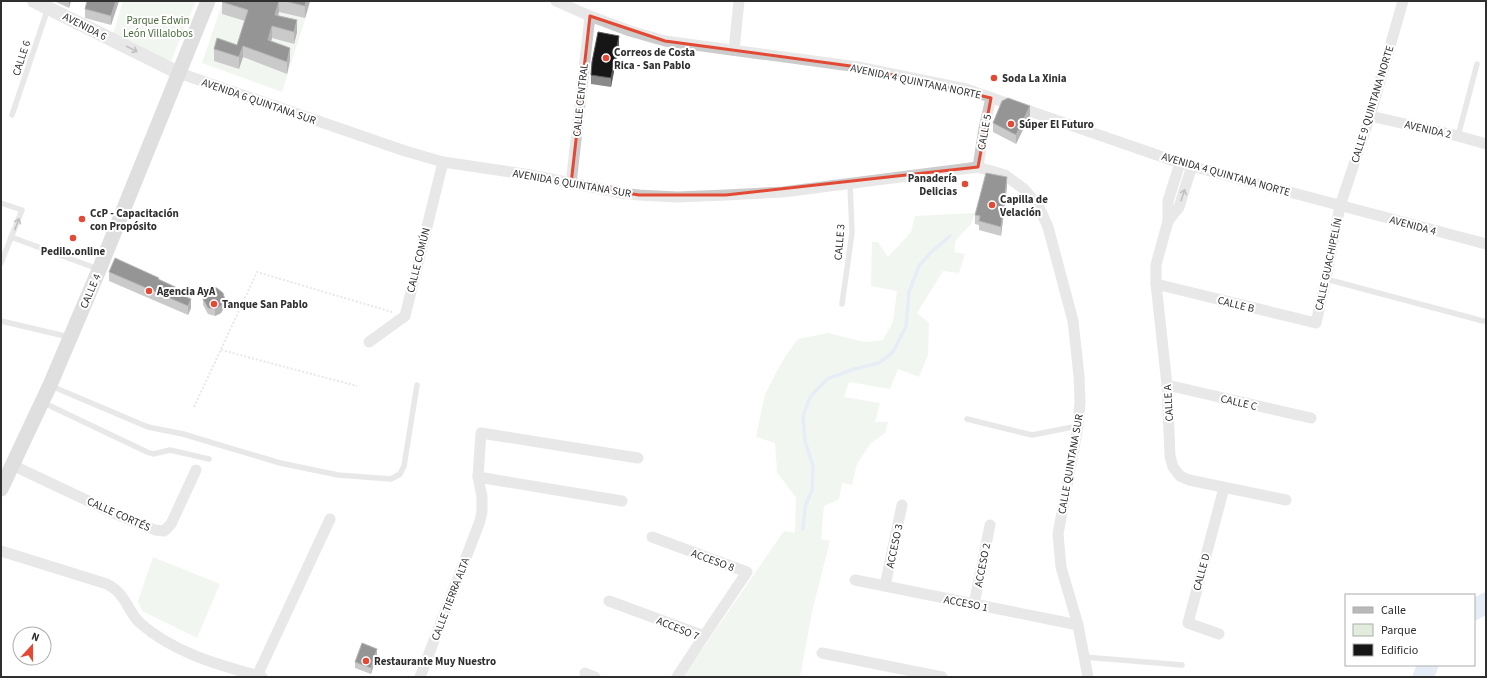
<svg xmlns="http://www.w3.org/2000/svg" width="1487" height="678" viewBox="0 0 1487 678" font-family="'Source Sans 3',sans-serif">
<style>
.green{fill:#e2ecdd}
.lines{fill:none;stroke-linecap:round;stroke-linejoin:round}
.stream{stroke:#cad8ec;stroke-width:3.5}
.river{stroke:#cad8ec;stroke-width:21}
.path{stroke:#ccc;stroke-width:2;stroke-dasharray:2 2;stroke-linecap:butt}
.service{stroke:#ccc;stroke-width:5.5}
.minor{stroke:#ccc;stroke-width:11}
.tertiary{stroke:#ccc;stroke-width:14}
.secondary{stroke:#b9b9b9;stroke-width:15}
.wall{fill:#8a8a8a}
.shaded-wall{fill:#5c5c5c}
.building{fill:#161616;stroke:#5c5c5c}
.oneway{stroke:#767676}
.marked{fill:none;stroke:#e34a35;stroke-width:3;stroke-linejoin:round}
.poi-dot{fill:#e34a35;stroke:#fff;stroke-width:1.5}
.labels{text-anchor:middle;stroke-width:4;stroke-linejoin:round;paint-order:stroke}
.park-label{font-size:11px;fill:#496b3d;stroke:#fff}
.street-label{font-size:11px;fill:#2f2f2f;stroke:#fff}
.poi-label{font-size:11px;font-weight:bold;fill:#2f2f2f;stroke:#fff;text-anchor:start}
</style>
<rect width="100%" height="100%" fill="#fff"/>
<!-- green -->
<g class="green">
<polygon points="123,1 196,1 171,61 113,34"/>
<polygon points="223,1 248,22 239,69 243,57 286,73 268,52 272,38 294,44 297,32 275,26 279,12 311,1 282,92 202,63"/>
<polygon points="975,213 971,224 956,240 954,252 965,254 959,273 943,271 917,313 929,323 928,355 919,377 898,369 890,389 849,382 844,397 880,403 875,422 888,422 885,433 870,444 857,464 852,485 842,483 839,499 824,506 821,539 830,541 812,612 800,677 683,677 784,531 795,533 796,498 777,472 775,443 756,437 765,394 783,360 798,339 828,333 865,342 883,340 893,322 897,291 871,286 872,242 878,242 888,257 911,232 915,216"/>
<polygon points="153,557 220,584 197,638 142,611 138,601"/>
</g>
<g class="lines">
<!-- stream -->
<polyline class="stream" points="803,529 805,507 812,490 813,466 805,441 803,416 810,397 827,379 854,369 879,363 893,352 906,326 909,292 919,266 931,252 950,236"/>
<!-- river -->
<g class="river">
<polyline points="1474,610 1486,603"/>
<polyline points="1423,677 1428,665"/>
</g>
<!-- path -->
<g class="path">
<polyline points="221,350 357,386"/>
<polyline points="194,407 257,272 392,312"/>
</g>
<!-- service -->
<g class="service">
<polyline points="12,115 48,8"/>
<polyline points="1458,136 1477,64"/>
<polyline points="1,203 22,210 1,263"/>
<polyline points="11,237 98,269"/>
<polyline points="1326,279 1483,321"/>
<polyline points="842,304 852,233 850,183"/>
<polyline points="1,321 69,337"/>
<polyline points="51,386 148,427 183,434 280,463 338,475 391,479 400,474 404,466 417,385"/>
<polyline points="42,402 147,452 153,454 170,450 209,459"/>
<polyline points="967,419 1032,435 1078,426"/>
<polyline points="1084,657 1182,665"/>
</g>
<!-- minor -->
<g class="minor">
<polyline points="556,1 590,16 630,31 665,41 858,67 966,89 1180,163 1486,244"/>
<polyline points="734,50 739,1"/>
<polyline points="179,73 405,151 443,162 531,175 621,193 639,195 677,197 726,195 783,192 978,167 1005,175 1024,189 1038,205 1048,227 1073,321 1079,376 1080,402 1078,426 1058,534 1061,567 1078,625 1088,677"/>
<polyline points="1370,116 1458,136 1486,144"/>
<polyline points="1180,163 1168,201 1168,221 1156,265 1156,284 1167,385 1170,456 1173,467 1180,476 1189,480 1286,500"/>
<polyline points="978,167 984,128 991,98"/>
<polyline points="571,184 590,16"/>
<polyline points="1168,221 1179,207 1192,166"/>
<polyline points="1156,284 1316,323 1326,279 1340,206 1370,116 1403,1"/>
<polyline points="369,342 405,316 443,162"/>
<polyline points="1167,385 1311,418"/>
<polyline points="12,465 118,515 155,530 164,531 171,524 196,470"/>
<polyline points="478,477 622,501"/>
<polyline points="652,537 747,572 704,636"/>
<path d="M1,551l106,33c3,2 7,4 10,7 10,9 13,23 23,32 34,30 79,42 122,54"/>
<polyline points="855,580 1078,625"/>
<polyline points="885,586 902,505"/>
<polyline points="609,601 704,636 677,677"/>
<polyline points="974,604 990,525"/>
<polyline points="1219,634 1188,623 1224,488"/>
<polyline points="822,653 942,677"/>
<polyline points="585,673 595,677"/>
<polyline points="257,676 330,519"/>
<polyline points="420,677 480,521 482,511 482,497 478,477 481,433 638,458"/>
</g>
<!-- tertiary -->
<polyline class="tertiary" points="34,1 179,73"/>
<!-- secondary -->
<polyline class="secondary" points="1,489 50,385 99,270 208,1"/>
</g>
<!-- wall -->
<g class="wall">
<polygon points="54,1 71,1 69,8"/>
<polygon points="87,1 119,1 111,25 85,18 85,9"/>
<polygon points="222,1 310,1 305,18 279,12 278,15 297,32 294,44 272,38 271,42 290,60 287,74 243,57 239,69 214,61 214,49 237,45 245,21 222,14"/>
<polygon points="619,45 611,87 591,84 591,75"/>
<polygon points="1030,115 1016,144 993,132 993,123"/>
<polygon points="1007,186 1001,236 979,230 979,225 975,224 975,215"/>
<polygon points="109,272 159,280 188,297 191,308 188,315 109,281"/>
<polygon points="203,299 225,306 221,313 215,316 208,314 203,305"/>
<polygon points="377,655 371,674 355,668 355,662"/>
</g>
<!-- shaded-wall -->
<g class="shaded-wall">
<polygon points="69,1 71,1 69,8"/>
<polygon points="116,1 119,1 111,25 111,16"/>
<polygon points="279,1 279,12 275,26 275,15"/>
<polygon points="306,1 310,1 305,18 305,6"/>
<polygon points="297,20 297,32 294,44 294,32"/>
<polygon points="272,26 272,38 268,52 268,40"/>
<polygon points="619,36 619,45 611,87 611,78"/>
<polygon points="243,46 243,57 239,69 239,57"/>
<polygon points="290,48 290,60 287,74 287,62"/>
<polygon points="1030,106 1030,115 1016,144 1016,135"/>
<polygon points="1007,177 1007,186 1001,236 1001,227"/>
<polygon points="191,299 191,308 188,315 188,306"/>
<polygon points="225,300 225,306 221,313 215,316 215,309"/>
<polygon points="377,649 377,655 371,674 371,668"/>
</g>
<!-- building -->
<g class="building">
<polygon points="87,1 116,1 111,16 85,9"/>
<polygon points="222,1 279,1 275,15 297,20 294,32 272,26 268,40 290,48 287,62 243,46 239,57 214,49 217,38 237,45 248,10 222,2"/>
<polygon points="284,1 306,1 305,6"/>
<polygon points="598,32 619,36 611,78 591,75 592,62"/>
<polygon points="1008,98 1030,106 1016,135 993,123 1002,101"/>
<polygon points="986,173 1007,177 1001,227 979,221 980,216 975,215"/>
<polygon points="115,258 159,278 158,279 188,293 186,297 191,299 188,306 109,272"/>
<polygon points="214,288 217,288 223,293 225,300 221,306 215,309 208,308 203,299 205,292"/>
<polygon points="362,643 377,649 371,668 355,662"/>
</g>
<!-- one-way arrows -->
<defs><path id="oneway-shaft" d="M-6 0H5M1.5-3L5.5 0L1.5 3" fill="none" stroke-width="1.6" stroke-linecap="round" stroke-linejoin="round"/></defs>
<g class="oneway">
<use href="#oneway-shaft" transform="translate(132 49) rotate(27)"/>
<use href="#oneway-shaft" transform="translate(1183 195) rotate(-72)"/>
<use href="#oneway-shaft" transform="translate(17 224) rotate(-69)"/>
</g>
<!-- marked area -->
<path d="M0 0H1487V678H0ZM590,16l75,25 193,26 133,31 -13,69 -252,28h-87l-68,-11z" fill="#fff" fill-opacity=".55" fill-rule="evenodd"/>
<path class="marked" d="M590,16l75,25 193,26 133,31 -13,69 -252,28h-87l-68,-11z"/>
<!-- markers -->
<g class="poi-dot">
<circle cx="606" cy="58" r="4"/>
<circle cx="994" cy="78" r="4"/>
<circle cx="1011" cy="124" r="4"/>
<circle cx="965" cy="184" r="4"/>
<circle cx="992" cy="205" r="4"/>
<circle cx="82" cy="219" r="4"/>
<circle cx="73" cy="238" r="4"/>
<circle cx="149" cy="291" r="4"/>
<circle cx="214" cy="304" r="4"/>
<circle cx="366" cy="661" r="4"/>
</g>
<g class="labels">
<!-- park labels -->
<g class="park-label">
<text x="158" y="24">Parque Edwin<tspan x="158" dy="13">León Villalobos</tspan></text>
</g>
<!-- street labels -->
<g class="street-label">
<text transform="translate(85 26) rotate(27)" y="4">AVENIDA 6</text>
<text transform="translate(21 58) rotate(-72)" y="4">CALLE 6</text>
<text transform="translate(916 81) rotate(12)" y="4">AVENIDA 4 QUINTANA NORTE</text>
<text transform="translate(580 100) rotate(-84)" y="4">CALLE CENTRAL</text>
<text transform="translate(259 101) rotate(19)" y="4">AVENIDA 6 QUINTANA SUR</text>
<text transform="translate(1372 104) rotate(-73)" y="4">CALLE 9 QUINTANA NORTE</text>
<text transform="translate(1428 129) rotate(13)" y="4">AVENIDA 2</text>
<text transform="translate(984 132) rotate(-80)" y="4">CALLE 5</text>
<text transform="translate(1226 174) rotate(16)" y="4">AVENIDA 4 QUINTANA NORTE</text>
<text transform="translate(572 183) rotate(10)" y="4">AVENIDA 6 QUINTANA SUR</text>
<text transform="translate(1413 225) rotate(15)" y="4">AVENIDA 4</text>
<text transform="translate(839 242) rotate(-85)" y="4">CALLE 3</text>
<text transform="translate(418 260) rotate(-76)" y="4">CALLE COMÚN</text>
<text transform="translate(1328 264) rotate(-78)" y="4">CALLE GUACHIPELÍN</text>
<text transform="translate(90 291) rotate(-67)" y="4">CALLE 4</text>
<text transform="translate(1236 304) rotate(14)" y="4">CALLE B</text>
<text transform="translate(1239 402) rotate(13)" y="4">CALLE C</text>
<text transform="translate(1168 403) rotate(-93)" y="4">CALLE A</text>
<text transform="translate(1070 464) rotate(-80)" y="4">CALLE QUINTANA SUR</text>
<text transform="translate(119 514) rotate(24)" y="4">CALLE CORTÉS</text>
<text transform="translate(894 546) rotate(-78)" y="4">ACCESO 3</text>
<text transform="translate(713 560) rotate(20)" y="4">ACCESO 8</text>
<text transform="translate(982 565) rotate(-79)" y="4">ACCESO 2</text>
<text transform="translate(1201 572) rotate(-75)" y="4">CALLE D</text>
<text transform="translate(450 599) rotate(-69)" y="4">CALLE TIERRA ALTA</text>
<text transform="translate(966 603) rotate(11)" y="4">ACCESO 1</text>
<text transform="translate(678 628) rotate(22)" y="4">ACCESO 7</text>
</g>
<!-- poi labels -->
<g class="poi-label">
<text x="614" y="56">Correos de Costa<tspan x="614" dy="13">Rica - San Pablo</tspan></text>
<text x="1002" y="82">Soda La Xinia</text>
<text x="1019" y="128">Súper El Futuro</text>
<text x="957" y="182" text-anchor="end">Panadería<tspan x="957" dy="13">Delicias</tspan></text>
<text x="1000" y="203">Capilla de<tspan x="1000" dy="13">Velación</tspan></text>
<text x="90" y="217">CcP - Capacitación<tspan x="90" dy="13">con Propósito</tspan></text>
<text x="73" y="255" text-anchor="middle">Pedilo.online</text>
<text x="157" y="295">Agencia AyA</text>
<text x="222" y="308">Tanque San Pablo</text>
<text x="374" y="665">Restaurante Muy Nuestro</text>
</g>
</g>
<!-- border -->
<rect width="1487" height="678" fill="none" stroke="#2f2f2f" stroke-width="4"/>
<!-- legend -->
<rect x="1345" y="594" width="130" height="72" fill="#ffffff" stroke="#acacac"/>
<rect x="1353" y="607" width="20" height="6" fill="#b9b9b9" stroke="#acacac"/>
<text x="1381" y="614" font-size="12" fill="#2f2f2f">Calle</text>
<rect x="1353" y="624" width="20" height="12" fill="#e2ecdd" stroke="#acacac"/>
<text x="1381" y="634" font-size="12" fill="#2f2f2f">Parque</text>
<rect x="1353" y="644" width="20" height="12" fill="#161616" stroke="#acacac"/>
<text x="1381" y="654" font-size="12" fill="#2f2f2f">Edificio</text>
<!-- north arrow -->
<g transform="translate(32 646) rotate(21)"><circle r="19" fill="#ffffff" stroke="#acacac"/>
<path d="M0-3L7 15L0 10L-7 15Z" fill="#e34a35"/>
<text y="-6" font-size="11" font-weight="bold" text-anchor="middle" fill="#2f2f2f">N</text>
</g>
</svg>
